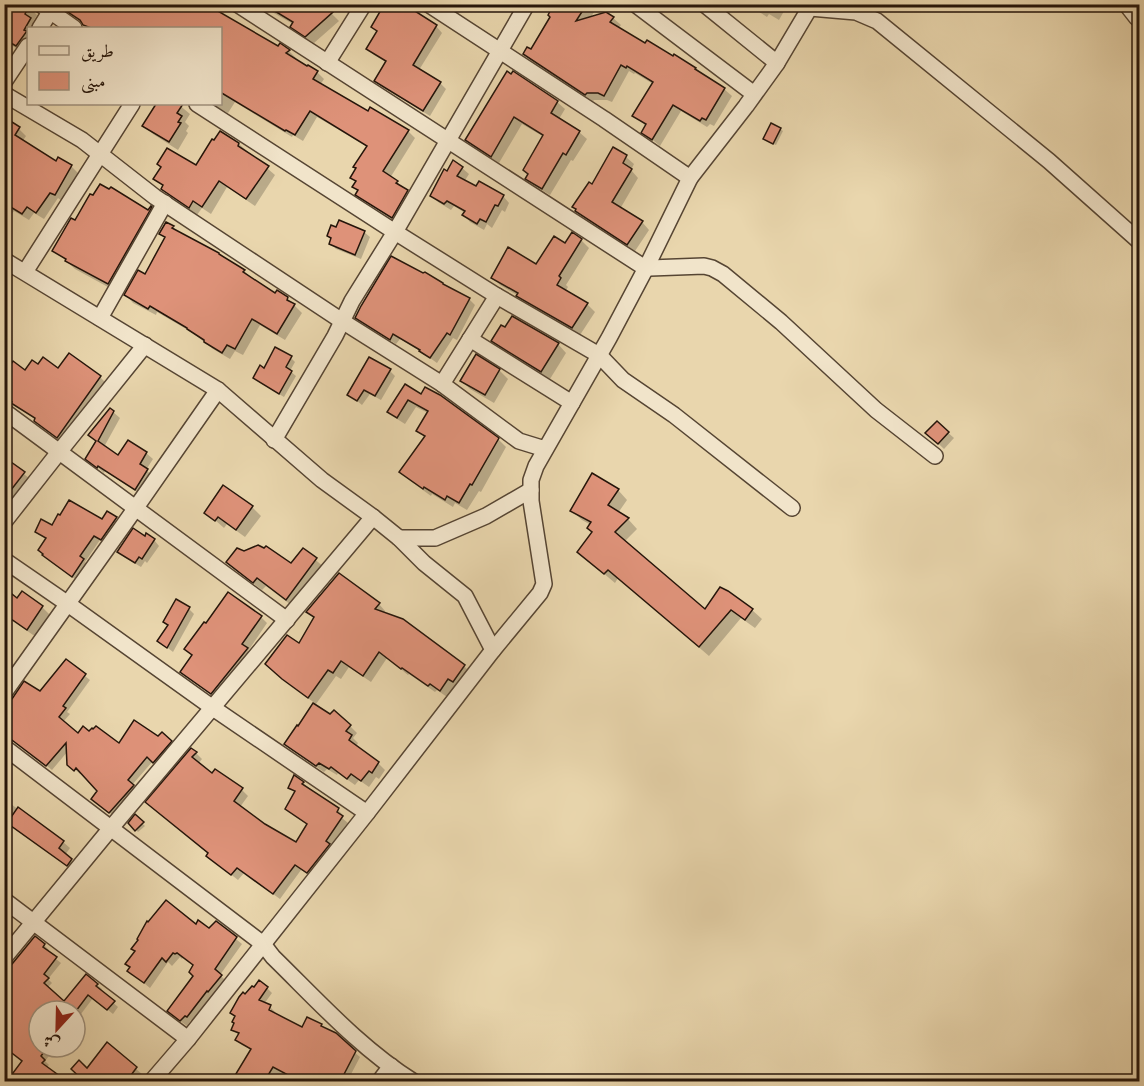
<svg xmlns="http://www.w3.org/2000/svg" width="1144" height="1086" viewBox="0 0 1144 1086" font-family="'IM FELL DW Pica',Amiri,serif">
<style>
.shadow{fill:#0003}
.building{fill:#de9279;stroke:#25150a;stroke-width:1.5}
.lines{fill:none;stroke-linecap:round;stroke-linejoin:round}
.street-casing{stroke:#564533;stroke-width:18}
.street{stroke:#f1e4ca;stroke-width:15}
</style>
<rect width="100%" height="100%" fill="#e9d6ad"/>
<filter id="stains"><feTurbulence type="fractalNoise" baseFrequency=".00333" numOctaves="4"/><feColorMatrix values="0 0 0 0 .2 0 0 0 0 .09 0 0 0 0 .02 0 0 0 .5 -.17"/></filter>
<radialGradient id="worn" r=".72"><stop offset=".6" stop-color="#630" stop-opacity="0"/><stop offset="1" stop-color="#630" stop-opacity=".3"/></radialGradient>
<!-- shadow -->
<g class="shadow">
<polygon points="4,4 26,4 37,15 33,22 38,27 28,28 28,48 25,53 4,41"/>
<polygon points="66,4 205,4 279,48 280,45 289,51 296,58 293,60 317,72 324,79 320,85 368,113 408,131 415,138 390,178 397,182 414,198 399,224 364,201 357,194 359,191 354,187 357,183 352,177 368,147 317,117 303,141 293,135 292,137 235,102 228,113 212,104 220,104 220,28 89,28 65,8"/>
<polygon points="265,4 317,4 332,14 339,21 314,43 299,34 292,26 293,24 272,12"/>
<polygon points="401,4 436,26 442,33 419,70 440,83 446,89 430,116 382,87 376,81 387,63 374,55 368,49 378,32 372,27"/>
<polygon points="586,4 594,12 590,19 613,18 621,25 618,29 646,45 695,69 701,75 724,89 732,96 714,126 710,124 707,127 681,111 660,146 643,132 646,126 634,116 653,84 635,73 634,74 629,71 612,102 607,100 594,100 593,101 532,62 525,54 531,51"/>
<polygon points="736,4 745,4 742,9"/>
<polygon points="747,4 788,4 779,20 769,14 767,17"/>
<polygon points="507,73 557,102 565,109 559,119 579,132 587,139 573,161 571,160 550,195 535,186 527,179 544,137 522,124 499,163 474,147 467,140"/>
<polygon points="158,104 178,104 190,114 185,122 189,126 186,131 188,133 178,150 153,134 144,126"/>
<polygon points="4,119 19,129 26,136 22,142 57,163 71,166 78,173 62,201 58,198 44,219 34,213 29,220 14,211 7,220 4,218"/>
<polygon points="780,129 783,131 776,145 767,141"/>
<polygon points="239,144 275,175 255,206 227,187 211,214 202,208 197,215 171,197 163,189 164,187 155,178 196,167"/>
<polygon points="614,149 626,157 634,164 631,170 638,178 620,209 642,222 649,230 635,251 585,218 577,211"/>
<polygon points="462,168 469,174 464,182 503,196 509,203 505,212 502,210 492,228 487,224 484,230 470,222 464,215 465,213 454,206 451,210 438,202 432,195 447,173"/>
<polygon points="151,208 159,216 117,292 75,269 54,250 75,222 149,212"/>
<polygon points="173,227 180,234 244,271 251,278 276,295 287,298 302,313 285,340 260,325 243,355 235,351 230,359 213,349 193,333 157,312 156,315 133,303 126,295 146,276 165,238 161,233"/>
<polygon points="364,232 370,237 361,259 336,249 331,244 332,240 329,236"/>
<polygon points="581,240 589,248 566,285 568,287 565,292 587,304 595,312 580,335 526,304 517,295 500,285 492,277 537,266 565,245"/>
<polygon points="443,284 469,299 475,305 457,340 453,338 437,363 423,353 400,339 396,344 363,323 357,317"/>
<polygon points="493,340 558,344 566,353 550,379 501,349"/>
<polygon points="69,355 100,377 107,384 64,443 42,428 36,421 36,420 10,402 4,396 4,365 8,359 25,372 59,370"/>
<polygon points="291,358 295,362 290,371 296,376 284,397 259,382 255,378 265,370"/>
<polygon points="499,370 508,379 494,403 470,389 462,381"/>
<polygon points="390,371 395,376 381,400 370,394 362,405 349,394"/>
<polygon points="406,386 498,439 506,447 481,492 479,491 467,510 455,503 453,507 432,494 431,496 409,480 401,472 425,438 418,430 428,413 416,407 405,424 397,419 389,411"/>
<polygon points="113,412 120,418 104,447 119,457 129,442 146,453 153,459 146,470 154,477 142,495 105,471 104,473 87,458"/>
<polygon points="937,423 954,438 944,449 927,433"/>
<polygon points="4,459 29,478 4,511"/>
<polygon points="224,488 252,507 261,516 245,537 227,524 224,528 206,512"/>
<polygon points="618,490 627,500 618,513 628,519 637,529 624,542 706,611 720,589 752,610 762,619 755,628 741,618 709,656 618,578 615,583 589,561 594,532 591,525 582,520 572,511"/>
<polygon points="108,513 122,524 107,545 100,540 85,562 89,566 78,581 49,561 44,555 47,540 36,532 53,527 102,521"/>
<polygon points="154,540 159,546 147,563 145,561 141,567 124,557 119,551"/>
<polygon points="304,550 325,568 295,608 266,586 262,590 237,571 228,562 291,565"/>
<polygon points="22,593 42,607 51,616 36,637 10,619 4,613"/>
<polygon points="379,604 385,611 384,613 464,666 471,673 460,688 456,685 447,697 437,690 435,692 409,674 408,675 387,658 371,682 349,667 341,679 336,676 316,704 290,685 274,671 300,645 315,618 308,612"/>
<polygon points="189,609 194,614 173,652 159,641"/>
<polygon points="261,617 267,623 248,651 253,655 218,700 188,678 182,672 193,656 186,649"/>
<polygon points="66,661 90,680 67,712 70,714 63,722 78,735 119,745 158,738 162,734 176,747 159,766 153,761 132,785 138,791 115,817 98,803 99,791 82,772 80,774 69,764 68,751 52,770 24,747 16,742 9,742 4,738 4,708 40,693"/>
<polygon points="350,726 357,733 353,738 358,743 356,747 378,763 385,770 379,779 376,777 369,787 359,780 355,785 338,773 337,775 327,769 324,772 293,751 286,744"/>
<polygon points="196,753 202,759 198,764 212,775 242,790 248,796 240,807 265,825 296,844 308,825 293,815 287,809 296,793 290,787 295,777 338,810 344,816 342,818 348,823 314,878 301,870 280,899 244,873 238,880 214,861 210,854 147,802"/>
<polygon points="4,799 63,842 70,848 65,855 78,867 74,871 9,824 4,830"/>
<polygon points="135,817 145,826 138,832 130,823"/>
<polygon points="216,923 242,944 220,975 227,982 193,1022 191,1020 187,1026 175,1017 195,976 195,966 183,957 182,959 180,957 172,966 168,962 150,988 129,971 196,926 209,930"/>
<polygon points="4,931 15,940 4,950"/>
<polygon points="35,938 44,945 49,950 47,952 61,963 48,979 52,983 47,988 64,1003 86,976 97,985 102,989 100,991 118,1007 113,1014 93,998 81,1014 75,1010 39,1011 39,1047 56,1047 45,1061 49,1065 46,1068 24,1061"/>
<polygon points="267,988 272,993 264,1004 269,1006 267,1018 271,1008 275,1012 274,1015 303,1029 321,1025 360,1057 347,1082 237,1082 252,1050 242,1045 237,1040 239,1035 233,1030"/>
<polygon points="107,1044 143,1075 138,1082 86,1082 87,1070"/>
</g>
<!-- building -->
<g class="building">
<polygon points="4,4 30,4 25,14 31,18 24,30 27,31 16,46 4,39"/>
<polygon points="65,4 123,4 134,11 138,4 198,4 208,11 211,7 278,46 280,43 290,50 286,53 307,66 308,65 318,71 313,79 368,111 370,107 409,130 383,171 398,181 396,183 408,190 392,218 355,195 358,190 352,187 356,181 350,178 356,168 353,167 367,146 310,111 295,135 286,130 285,131 220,92 220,28 91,28 83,25 80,20 63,9"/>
<polygon points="263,4 320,4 333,12 305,37 290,27 293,22"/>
<polygon points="391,4 404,4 437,25 413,65 441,82 423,111 374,81 386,61 366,49 377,31 371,27 382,8"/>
<polygon points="554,4 587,4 576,21 606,12 614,17 610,22 645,43 647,40 673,56 674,54 696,68 695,69 725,88 706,120 702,118 700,121 673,105 652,140 641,133 646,124 632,116 653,82 627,66 626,68 621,65 604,96 598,93 587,93 585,95 523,54 527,47 531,49 550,17 548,15"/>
<polygon points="507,71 511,74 513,71 558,101 551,113 580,131 566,155 563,153 542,189 525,179 528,174 523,170 543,135 514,117 491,157 465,140"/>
<polygon points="156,104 183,104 177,113 182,116 178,122 181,123 169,142 142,126"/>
<polygon points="4,117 20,127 15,135 56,161 58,157 72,165 55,195 50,193 36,213 27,207 22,214 4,203"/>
<polygon points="771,123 781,128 773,144 763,139"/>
<polygon points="220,131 239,143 238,146 269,166 246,199 219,181 202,207 193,201 189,208 161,189 163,185 153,179 161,167 157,164 167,148 196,165 212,139 214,140"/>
<polygon points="613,147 627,155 623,163 632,169 612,202 643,221 627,245 575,211 576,209 572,207 589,182 592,184"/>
<polygon points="453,160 463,167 457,176 476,186 479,181 504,195 498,206 495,205 486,222 480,219 477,224 462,215 465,211 447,201 444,204 430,196 444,169 447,171"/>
<polygon points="100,184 109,189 111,187 148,210 151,206 152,207 108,284 65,261 66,259 52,251 71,218 75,220 90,194 93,195"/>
<polygon points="339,220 365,231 355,255 329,244 331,238 327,236 331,225 336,227"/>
<polygon points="166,222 174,226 172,228 219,253 219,254 245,270 243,272 275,293 277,290 288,297 287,300 295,304 277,334 252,319 235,349 227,345 222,353 204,342 204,340 187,329 187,328 165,315 150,306 148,309 124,295 138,270 145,274 165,237 159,234"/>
<polygon points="572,232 582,239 559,276 561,278 557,285 588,303 572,328 516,296 518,293 491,278 508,247 536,264 554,236 565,243"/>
<polygon points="391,256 423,273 425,272 443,283 443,284 470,298 450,335 447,333 430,358 419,351 420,350 393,334 390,340 355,318 361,306"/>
<polygon points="512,316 559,343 541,372 491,341 501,325 505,327"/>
<polygon points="275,347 292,356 286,367 292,371 279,394 253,378 260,365 264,368"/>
<polygon points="69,353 101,376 57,438 34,421 35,418 11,403 12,402 4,397 4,374 13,361 25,370 32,360 38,364 43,357 58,368"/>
<polygon points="476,354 500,369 485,395 460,381"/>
<polygon points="369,357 391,369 375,396 364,390 357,401 347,395"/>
<polygon points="405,384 421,394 425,387 440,395 499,438 472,485 470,484 459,503 447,496 445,500 424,487 423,489 399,472 425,436 416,431 428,411 408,400 397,418 387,412"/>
<polygon points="110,408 114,411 98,441 118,455 128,440 147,452 140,464 148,469 135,490 98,466 97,468 85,459 96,441 88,435"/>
<polygon points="937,421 949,432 938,444 925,433"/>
<polygon points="4,457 25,472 4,499"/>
<polygon points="592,473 619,489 608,505 629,518 615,532 705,609 720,587 728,591 753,609 745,620 731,610 699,647 608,570 604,574 577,552 592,532 587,528 591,522 570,511"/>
<polygon points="223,485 253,506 236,530 218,517 215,521 204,513"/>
<polygon points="69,500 102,519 107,511 117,517 101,540 94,536 80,556 84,559 72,577 42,555 43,554 38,550 46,538 35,532 41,519 52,525 58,514 60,515"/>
<polygon points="133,528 145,536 146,533 155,539 142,559 139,557 135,563 117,552"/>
<polygon points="258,545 264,548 266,546 291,563 303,548 317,558 286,600 257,578 253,583 226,562 237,548 244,551"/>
<polygon points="339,573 380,603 375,609 403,619 465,665 453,682 448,679 440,691 430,684 428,686 402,668 401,669 379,652 363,676 341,661 333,673 328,670 308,698 282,679 265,664 287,635 299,643 314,617 306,612"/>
<polygon points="22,591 43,606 27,630 4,614 4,604 12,594 17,598"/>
<polygon points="228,592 262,616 242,644 248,648 211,694 180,672 192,655 184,649 204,622 206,623"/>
<polygon points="176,599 190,607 167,648 157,641 168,625 163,622"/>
<polygon points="66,659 86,674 63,706 66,708 59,717 78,733 83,726 89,731 92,728 93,729 96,726 119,743 134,720 158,736 162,732 172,741 153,763 147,757 128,780 134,785 109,813 91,799 97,791 76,768 74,771 67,765 66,743 46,766 4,734 4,706 7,702 12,699 24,681 40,691"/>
<polygon points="313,703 330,714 334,710 351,725 346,731 352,735 349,740 379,762 372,773 369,771 361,781 351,774 347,779 331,767 329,769 319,763 316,766 284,744 297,725 298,726"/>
<polygon points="191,748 197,752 192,757 212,773 215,769 243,788 234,801 265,824 296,842 307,824 285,809 295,791 288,788 294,775 304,782 302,784 339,808 337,812 343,816 326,841 330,844 307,873 295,865 273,894 237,868 231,875 206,856 208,853 145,802"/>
<polygon points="18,807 64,841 59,848 72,859 67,866 7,823"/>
<polygon points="135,814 144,822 135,831 128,823"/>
<polygon points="166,900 196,924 198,920 209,928 216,921 237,937 215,969 222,975 208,992 207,991 187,1017 185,1016 180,1021 167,1011 193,976 189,972 193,965 177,953 175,954 173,953 166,962 162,958 144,983 127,971 130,967 125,964 135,951 131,949 138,940 137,939 147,921 148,922"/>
<polygon points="35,936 45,944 43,947 57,957 44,974 49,978 44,983 64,1001 86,974 98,984 96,986 115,1001 107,1010 88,995 76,1011 39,1011 39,1047 47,1048 41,1056 45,1060 42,1063 68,1082 15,1082 10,1077 22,1061 4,1047 4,967 12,964"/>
<polygon points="259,980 268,987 259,1000 271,1005 269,1010 302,1027 307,1017 322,1024 321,1026 336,1033 356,1051 340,1082 290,1082 292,1077 273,1067 264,1082 231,1082 251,1049 235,1040 239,1033 231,1030 234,1023 232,1022 235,1016 230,1013 239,997 243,992 245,994 252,986 254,987"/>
<polygon points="107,1042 137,1067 126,1082 85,1082 71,1069 79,1060 87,1068"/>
</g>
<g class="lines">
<!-- street casing -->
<g class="street-casing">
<g id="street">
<polyline points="40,4 74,28"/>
<polyline points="237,4 642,266 650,268 704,266 712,268 723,274 781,322 876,410 935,456"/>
<polyline points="428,4 604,119 690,178"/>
<polyline points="635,4 754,94"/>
<polyline points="704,4 777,63"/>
<polyline points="1126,4 1137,18"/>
<polyline points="810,8 856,12 877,21 1049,161 1140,242"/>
<polyline points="40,28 55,4"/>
<polyline points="327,63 364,4"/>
<polyline points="4,82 28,46"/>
<polyline points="4,94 82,140 155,197 342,321 442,384 519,441 545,449"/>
<polyline points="197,104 395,232 497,296 599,355 623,380 674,415 792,508"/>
<polyline points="4,260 218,390 322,480 373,517 399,538 424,563 465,596 493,650"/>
<polyline points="25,272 132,104"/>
<polyline points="100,318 165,203"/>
<polyline points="470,339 572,403"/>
<polyline points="442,384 497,296"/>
<polyline points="4,411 287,620"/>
<polyline points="274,440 335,336 352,301 395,232 527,4"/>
<polyline points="4,522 59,452 145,345"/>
<polyline points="399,538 435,538 486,516 531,490"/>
<polyline points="4,560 68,604 213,708 367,813"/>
<polyline points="4,693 135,509 218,390"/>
<path d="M4,747l259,197 10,13c45,44 88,92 141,125"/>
<polyline points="4,900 188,1039"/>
<polyline points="4,958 111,828 373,517"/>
<polyline points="151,1082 188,1039 367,813 493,650 540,593 544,584 531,501 531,480 536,466 609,338 646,268 690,178 746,106 777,63 812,4"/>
<polyline points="379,1082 391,1066"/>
</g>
</g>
<!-- street -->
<use href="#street" class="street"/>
</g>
<!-- margin -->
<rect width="1144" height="1086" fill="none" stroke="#e9d6ad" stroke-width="24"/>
<rect x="6" y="6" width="1132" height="1074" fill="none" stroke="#25150a" stroke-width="3"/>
<rect x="12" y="12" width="1120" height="1062" fill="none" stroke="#25150a" stroke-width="1.5"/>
<!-- legend -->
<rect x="27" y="27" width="195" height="78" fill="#f1e4ca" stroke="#9f917d" stroke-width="1.5"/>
<rect x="39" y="46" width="30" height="9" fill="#f1e4ca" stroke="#9f917d" stroke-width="1.5"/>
<text x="81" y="57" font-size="18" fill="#25150a">طريق</text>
<rect x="39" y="72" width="30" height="18" fill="#de9279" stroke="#9f917d" stroke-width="1.5"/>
<text x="81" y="87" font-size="18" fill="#25150a">مبنى</text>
<!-- north arrow -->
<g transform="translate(57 1029) rotate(202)"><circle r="28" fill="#f1e4ca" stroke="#9f917d" stroke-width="1.5"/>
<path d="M0-4.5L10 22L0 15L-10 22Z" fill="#8f2418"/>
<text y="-9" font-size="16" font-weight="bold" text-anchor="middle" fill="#25150a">ش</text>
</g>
<rect width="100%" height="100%" filter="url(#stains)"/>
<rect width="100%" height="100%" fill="url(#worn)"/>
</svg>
